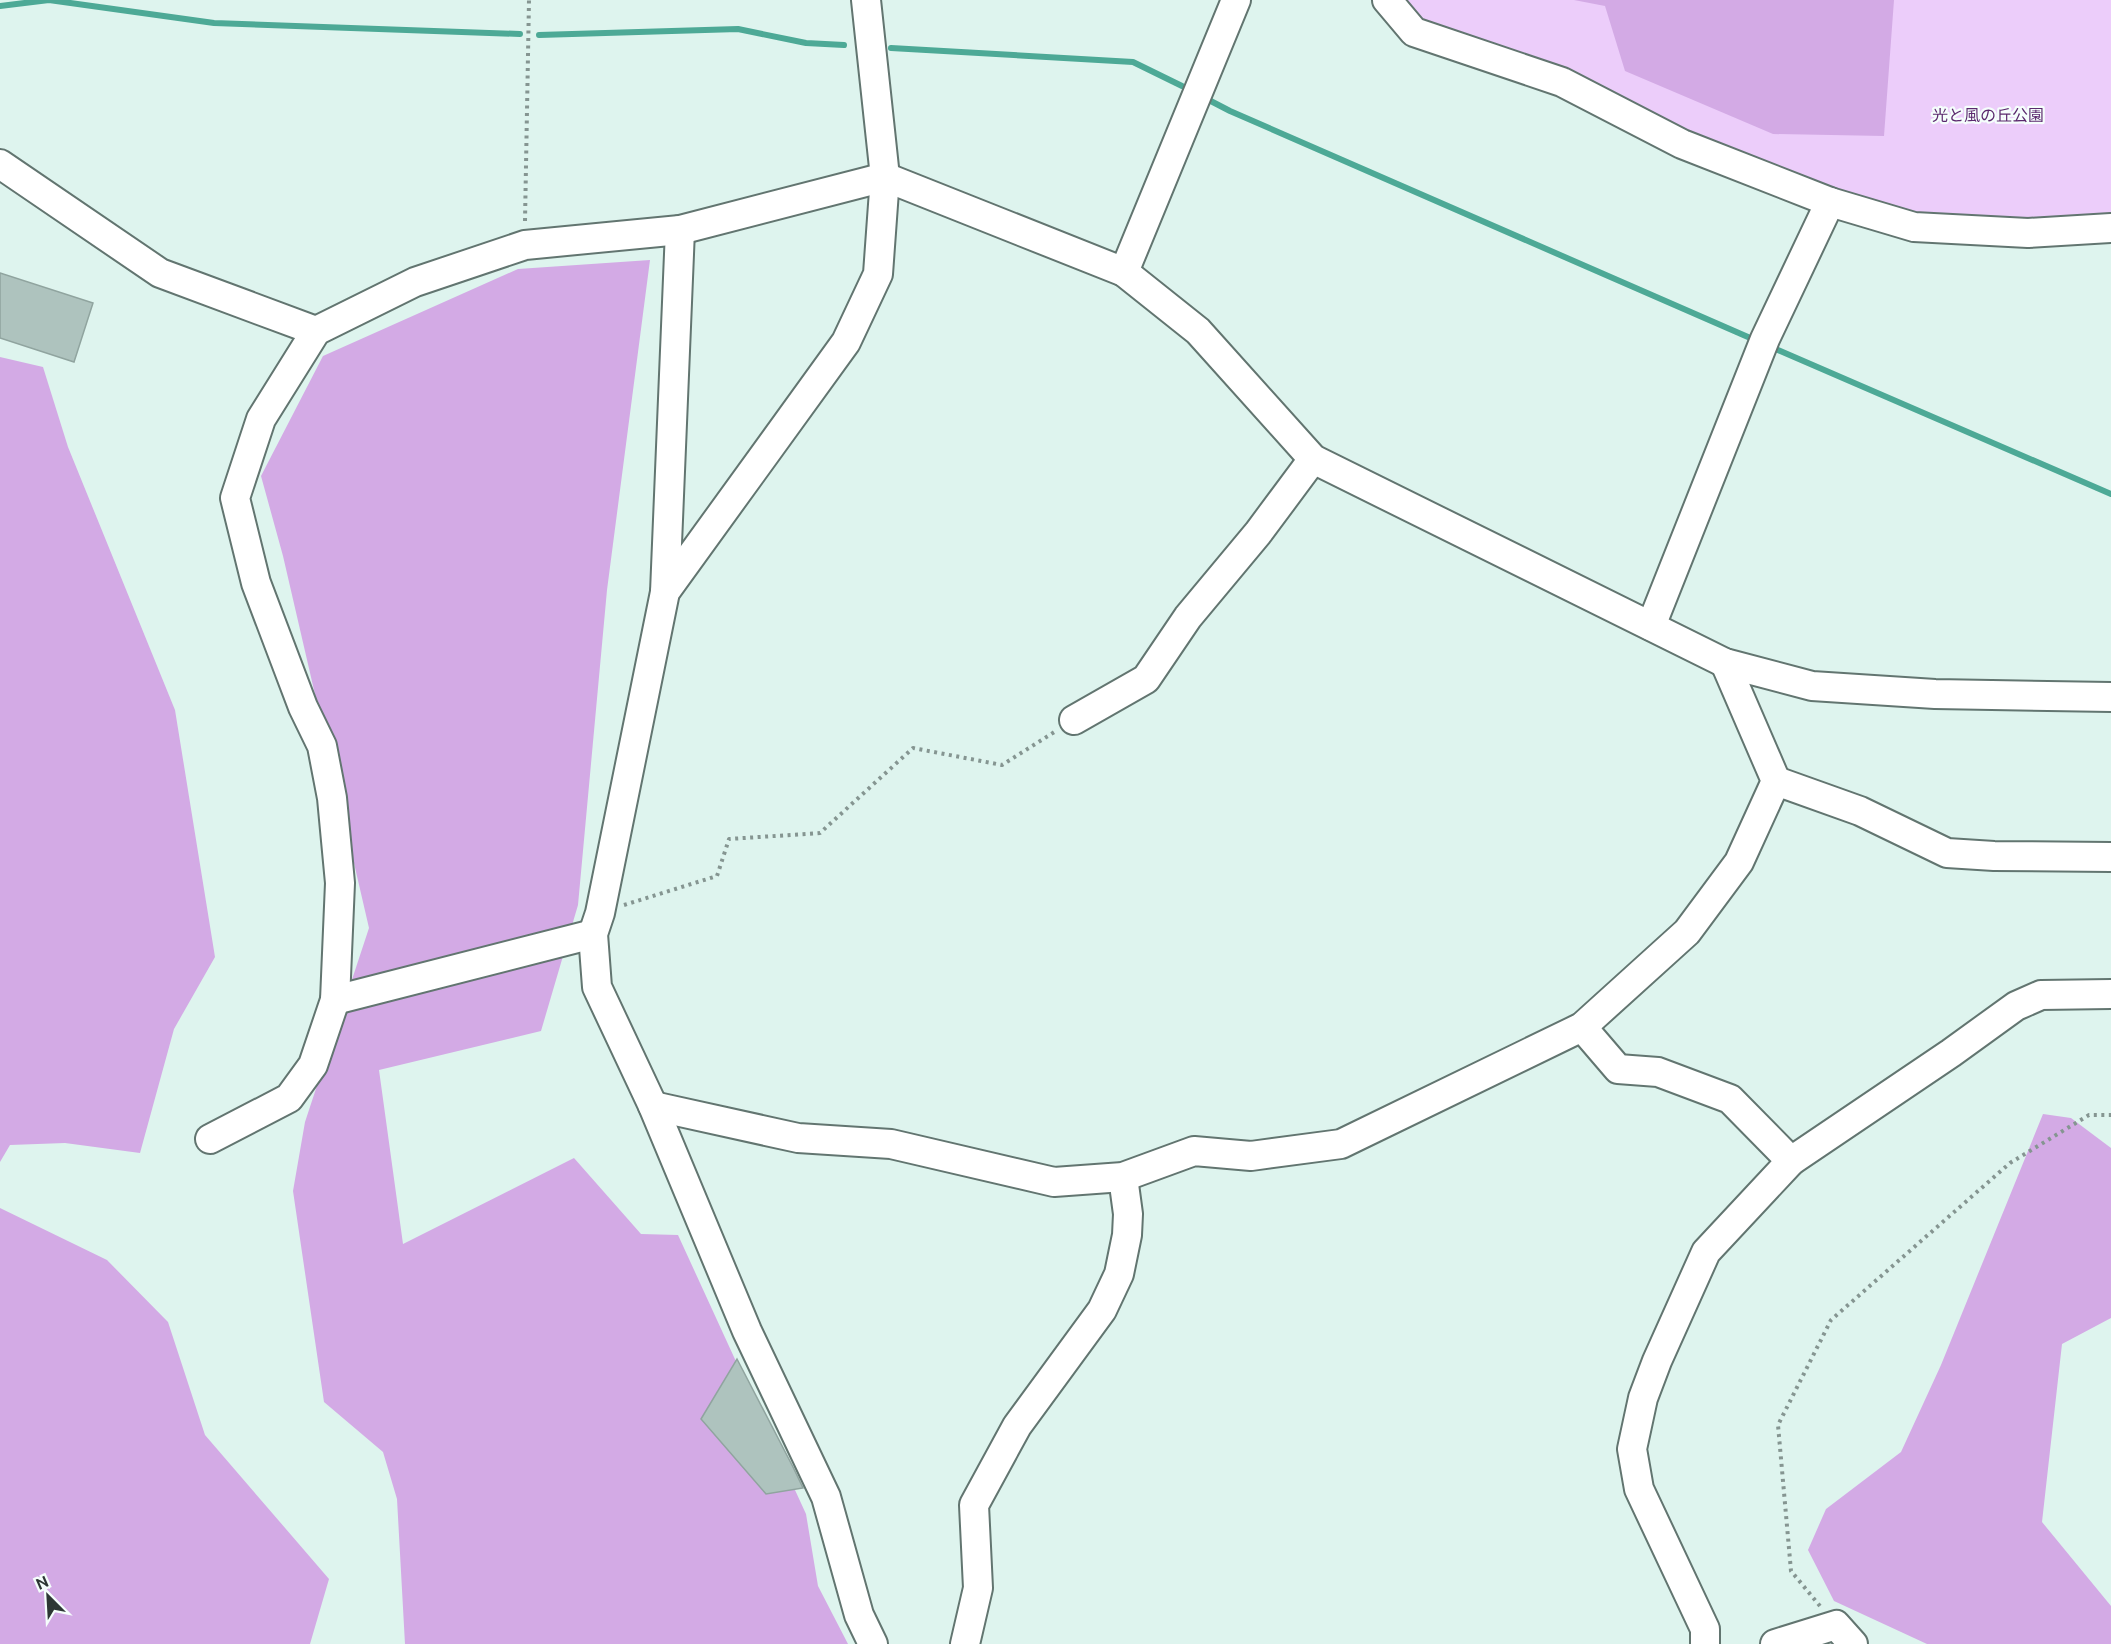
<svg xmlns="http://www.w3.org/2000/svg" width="2111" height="1644" viewBox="0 0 2111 1644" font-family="Ubuntu,'Noto Sans JP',sans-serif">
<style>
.green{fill:#eccdfa}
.forest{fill:#d3aae5}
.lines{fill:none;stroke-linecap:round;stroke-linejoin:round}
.stream{stroke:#4da996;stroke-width:6}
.building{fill:#aec3be;stroke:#90a49f;stroke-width:1.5}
.minor-casing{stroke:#627570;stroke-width:32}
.path{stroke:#859591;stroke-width:4;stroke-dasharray:3 4.5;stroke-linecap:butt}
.minor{stroke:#fff;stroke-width:28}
.labels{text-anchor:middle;stroke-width:4.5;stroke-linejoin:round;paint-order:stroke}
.park-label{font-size:16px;fill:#5b296e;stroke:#f5fefc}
</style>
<rect width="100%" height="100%" fill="#def4ee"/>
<!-- green -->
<polygon class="green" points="1387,0 2111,0 2111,228 1914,227 1414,32"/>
<!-- forest -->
<g class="forest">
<polygon points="1574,0 1894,0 1884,136 1773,134 1625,71 1605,6"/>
<polygon points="650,260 607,590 578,905 541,1031 379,1070 403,1244 574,1158 641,1234 678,1235 806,1514 818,1586 848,1644 405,1644 397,1499 383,1452 324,1402 293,1191 305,1122 369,928 283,556 261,476 323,356 518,269"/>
<polygon points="0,357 43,367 68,447 175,710 215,957 174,1029 140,1153 65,1143 10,1145 0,1162"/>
<polygon points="2043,1114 2071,1118 2111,1148 2111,1318 2062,1344 2042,1522 2111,1606 2111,1644 1927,1644 1834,1601 1808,1550 1826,1509 1901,1452 1941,1365"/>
<polygon points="0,1208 107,1260 168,1322 205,1435 329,1579 310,1644 0,1644"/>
</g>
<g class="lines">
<!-- stream -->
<g class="stream">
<polyline points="0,6 49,0 214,23 520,34"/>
<polyline points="539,35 738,29 806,43 844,45"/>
<polyline points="891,48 1133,62 1182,86"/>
<polyline points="1203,97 1230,111 1748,337"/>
<polyline points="1778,350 2111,494"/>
</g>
</g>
<!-- building -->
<g class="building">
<polygon points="0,273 93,303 74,362 0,338"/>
<polygon points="737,1359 793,1467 803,1488 766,1494 701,1419"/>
</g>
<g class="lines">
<!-- minor casing -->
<g class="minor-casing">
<g id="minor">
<polyline points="866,0 885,177 878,274 846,342 665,592 600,913 593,934 597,987 653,1106 747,1331 826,1497 859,1615 873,1644"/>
<polyline points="1387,0 1414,32 1562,82 1682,144 1830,202 1914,227 2028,233 2111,228"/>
<polyline points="0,164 160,273 316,331"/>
<polyline points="1124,272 1236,0"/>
<polyline points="665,592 680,230"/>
<polyline points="1651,626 1765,339 1830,202"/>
<polyline points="1074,720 1146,679 1188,617 1258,533 1313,459"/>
<polyline points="1776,781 1860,811 1947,853 1994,856 2111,857"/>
<polyline points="335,1000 593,934"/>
<polyline points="1582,1027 1618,1069 1658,1072 1730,1099 1791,1161"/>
<polyline points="653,1106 798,1138 891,1144 1054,1182 1123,1177 1194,1151 1251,1156 1341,1144 1582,1027 1687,932 1739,862 1776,781 1725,663"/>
<polyline points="210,1139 289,1098 313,1065 335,1000 340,883 332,798 322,746 303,707 256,583 235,498 261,419 316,331 415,282 525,245 680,230 885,177 1124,272 1198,331 1313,459 1725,663 1812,686 1935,694 2111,697"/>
<polyline points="965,1644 978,1588 974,1505 1017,1426 1102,1310 1119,1274 1127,1235 1128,1214 1123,1177"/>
<polyline points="1705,1644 1705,1629 1639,1489 1632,1449 1643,1398 1657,1361 1706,1252 1791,1161 1951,1053 2016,1006 2041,995 2111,994"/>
<polyline points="1775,1644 1836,1625 1853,1644"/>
</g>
</g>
<!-- path -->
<g class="path">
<polyline points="525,221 529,0"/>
<polyline points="624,905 717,876 729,839 820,833 913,748 1002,765 1056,731"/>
<polyline points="1820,1606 1791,1571 1778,1425 1831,1320 2010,1163 2089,1115 2111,1115"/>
</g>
<!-- minor -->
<use href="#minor" class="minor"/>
</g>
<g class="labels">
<!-- park labels -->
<g class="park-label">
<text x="1988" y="121">光と風の丘公園</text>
</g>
</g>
<!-- north arrow -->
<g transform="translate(48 1596) rotate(336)" stroke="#f5fefc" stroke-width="4.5" paint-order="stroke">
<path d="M0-4.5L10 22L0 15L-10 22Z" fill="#2d3634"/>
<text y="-9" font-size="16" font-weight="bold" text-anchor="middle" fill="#2d3634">N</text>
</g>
</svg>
